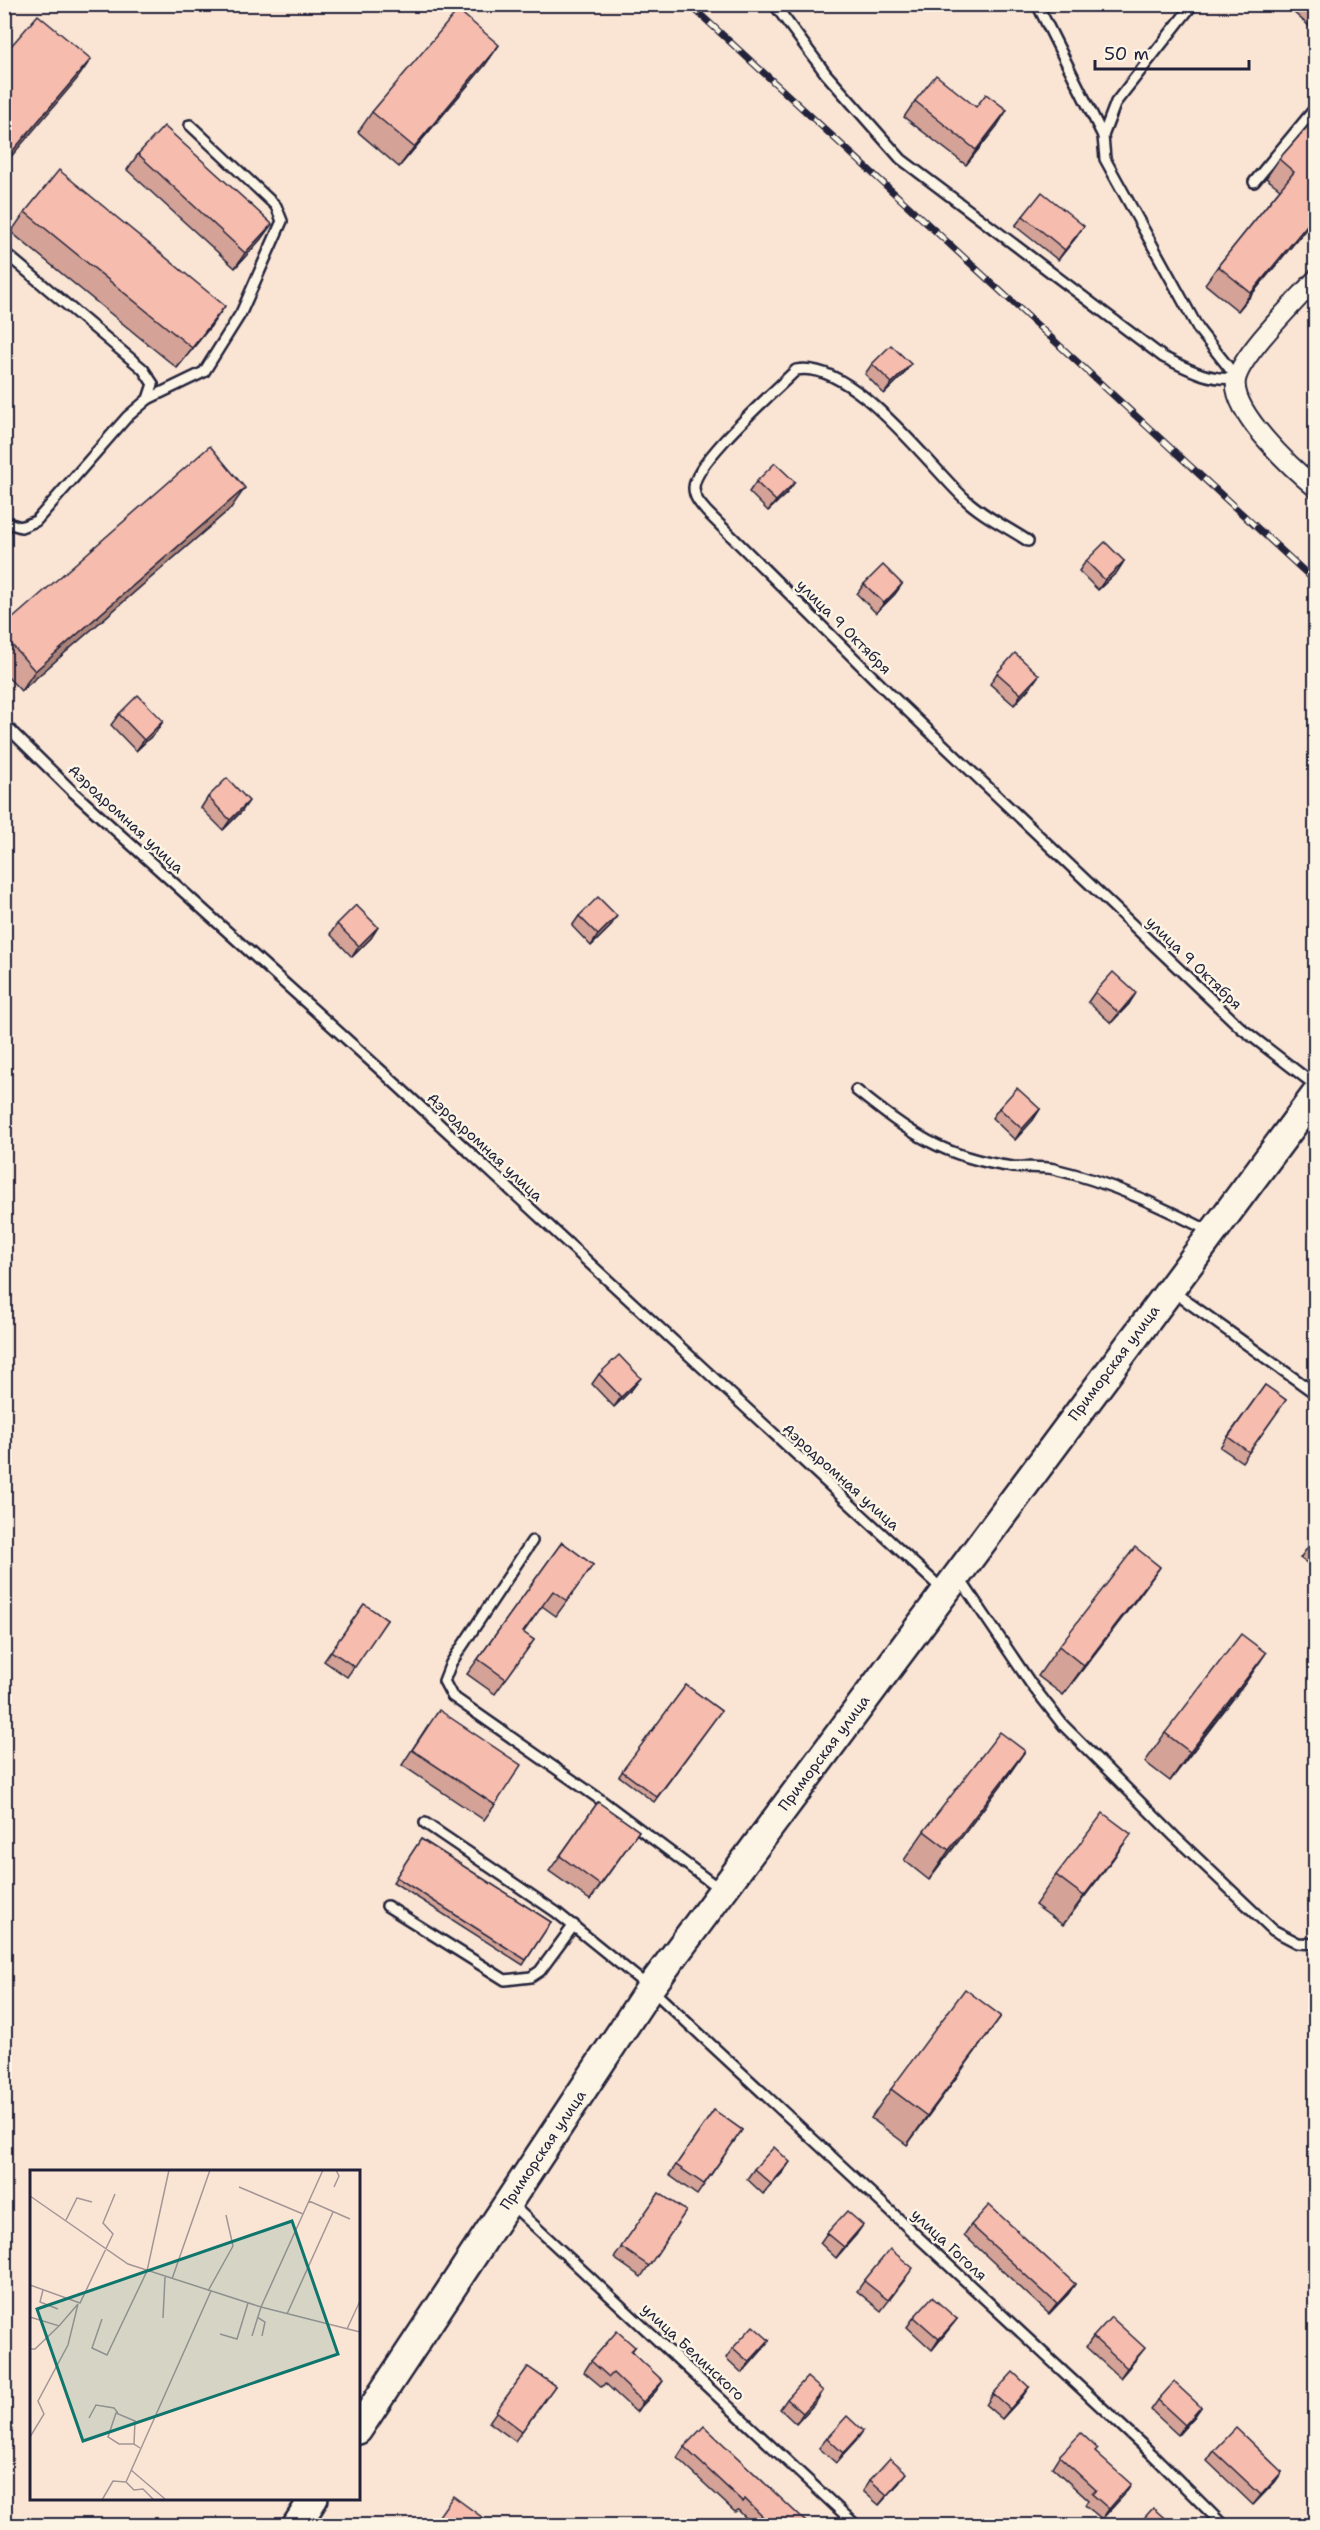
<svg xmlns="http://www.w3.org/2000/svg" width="1320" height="2530" viewBox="0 0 1320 2530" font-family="'Shantell Sans',sans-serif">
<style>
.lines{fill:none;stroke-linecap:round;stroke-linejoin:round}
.service-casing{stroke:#22223b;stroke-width:14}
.minor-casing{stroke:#22223b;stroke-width:22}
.primary-casing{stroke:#22223b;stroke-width:32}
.service{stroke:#fcf5e5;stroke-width:9}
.minor{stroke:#fcf5e5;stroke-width:18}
.primary{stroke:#fcf5e5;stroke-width:27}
.rail-casing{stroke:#22223b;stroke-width:7}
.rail{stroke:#fcf5e5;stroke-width:4.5;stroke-dasharray:14;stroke-linecap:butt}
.wall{fill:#d4a296;stroke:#22223b;stroke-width:1.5}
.shaded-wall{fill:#ac847a;stroke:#22223b;stroke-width:1.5}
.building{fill:#f6bcae;stroke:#22223b;stroke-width:1.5}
.labels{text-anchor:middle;stroke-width:5;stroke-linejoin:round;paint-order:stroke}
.street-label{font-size:15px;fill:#22223b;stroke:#fcf5e5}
.inset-road{fill:none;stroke:#a49697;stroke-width:1.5}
.view{fill:#0f766e;fill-opacity:0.15;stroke:#0f766e;stroke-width:3}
.inset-edge{fill:none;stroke:#22223b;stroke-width:3}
</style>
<rect width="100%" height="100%" fill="#fae4d4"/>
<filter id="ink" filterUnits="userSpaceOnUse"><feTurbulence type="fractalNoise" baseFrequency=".0167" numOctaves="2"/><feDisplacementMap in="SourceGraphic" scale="12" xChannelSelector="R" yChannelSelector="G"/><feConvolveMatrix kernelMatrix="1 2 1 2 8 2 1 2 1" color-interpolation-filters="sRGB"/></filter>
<g filter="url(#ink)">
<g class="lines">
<!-- service casing -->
<g class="service-casing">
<g id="service">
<path d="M774,4l52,70 75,85 262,198c25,12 45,24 74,21"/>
<polyline points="1037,4 1103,136"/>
<polyline points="1193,4 1116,102 1103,136 1105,159 1199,330 1237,378"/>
<polyline points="1254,182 1316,107"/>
<polyline points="4,252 143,369 153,384 148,399 127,417 36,521 21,527 4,522"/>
<polyline points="148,399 204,372 241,313 282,221 276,206 190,125"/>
<path d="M1028,541c-21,-14 -47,-26 -65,-44 -36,-34 -112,-138 -167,-127 -21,21 -103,93 -102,118 0,10 7,17 13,24l183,182 351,334 75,58"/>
<polyline points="4,724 72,791 385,1074 944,1591"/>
<path d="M856,1090c54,43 86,67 157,77 13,1 28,-1 41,2 56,13 106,37 157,63"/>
<polyline points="1171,1290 1316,1394"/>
<polyline points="532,1541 451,1663 444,1681 452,1696 601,1800 721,1890"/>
<polyline points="960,1579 1031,1684 1063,1725 1175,1837 1273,1930 1298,1943 1316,1944"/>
<polyline points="425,1823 556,1912 650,1988 1153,2455 1224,2526"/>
<polyline points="387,1906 505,1980 531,1977 540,1971 574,1925"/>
<polyline points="510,2203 857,2526"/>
</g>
</g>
<!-- minor casing -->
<g class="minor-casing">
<path id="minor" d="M1316,279c-19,21 -75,76 -80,101 -5,32 57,89 80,108"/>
</g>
<!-- primary casing -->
<g class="primary-casing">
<g id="primary">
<polyline points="358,2430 650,1988 1316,1094"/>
<polyline points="296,2526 314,2498"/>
</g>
</g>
<!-- service -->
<use href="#service" class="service"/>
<!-- minor -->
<use href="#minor" class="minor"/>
<!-- primary -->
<use href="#primary" class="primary"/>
<!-- rail casing -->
<g class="rail-casing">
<polyline id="rail" points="689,4 1316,582"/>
</g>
<!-- rail -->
<use href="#rail" class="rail"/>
</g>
<!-- wall -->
<g class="wall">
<polygon points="1284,4 1316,4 1316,32"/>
<polygon points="499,45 485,65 399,167 358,132 372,112"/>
<polygon points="1316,52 1316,66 1309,61"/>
<polygon points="915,101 997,126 966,165 904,117"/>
<polygon points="1316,117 1316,220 1314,219 1238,311 1205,284 1218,266 1280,189 1266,178 1279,159"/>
<polygon points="138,154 261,239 235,268 127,170"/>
<polygon points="25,212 211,326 177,368 11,232"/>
<polygon points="1023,216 1077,236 1058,260 1015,226"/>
<polygon points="872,364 903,375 884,394 865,374"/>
<polygon points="756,482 787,493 768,511 749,492"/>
<polygon points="231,508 21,691 4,673 4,626"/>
<polygon points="1086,561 1124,561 1117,572 1098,590 1079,571"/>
<polygon points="864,584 902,584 895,594 876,613 857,594"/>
<polygon points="997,673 1032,685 1014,705 990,684"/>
<polygon points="119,714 163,721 156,732 136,751 111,725"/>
<polygon points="208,797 242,811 223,830 201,808"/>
<polygon points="579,916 610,927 591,946 572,926"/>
<polygon points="337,924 378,927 371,938 352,957 330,934"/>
<polygon points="1095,992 1129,1004 1111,1023 1088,1002"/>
<polygon points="999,1108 1040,1109 1033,1120 1015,1140 992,1118"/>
<polygon points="599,1374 633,1388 614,1407 592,1384"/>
<polygon points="1265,1385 1286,1400 1242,1462 1220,1447"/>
<polygon points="1316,1536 1316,1569 1300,1558"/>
<polygon points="562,1542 593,1565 556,1616 542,1606 523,1633 534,1640 495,1694 467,1674"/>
<polygon points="1160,1567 1139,1596 1063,1695 1038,1676 1059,1646"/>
<polygon points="364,1604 387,1620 347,1677 324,1661"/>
<polygon points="1246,1682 1170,1781 1145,1762 1165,1733"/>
<polygon points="686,1685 721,1711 654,1802 619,1776"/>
<polygon points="428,1725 495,1805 484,1820 402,1765"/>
<polygon points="1025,1751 1005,1780 929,1880 904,1860 924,1831"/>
<polygon points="598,1802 639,1831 590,1900 549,1871"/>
<polygon points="1131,1834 1110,1863 1063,1925 1035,1905 1056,1875"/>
<polygon points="421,1839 551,1922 523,1965 393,1882"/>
<polygon points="1001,2016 907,2145 871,2118 891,2089"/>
<polygon points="714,2110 742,2130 697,2195 669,2175"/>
<polygon points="754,2169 783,2172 763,2194 747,2179"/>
<polygon points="659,2193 686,2211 641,2277 614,2258"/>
<polygon points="971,2225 1075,2284 1068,2294 1049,2314 964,2235"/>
<polygon points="827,2233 856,2235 836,2258 820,2243"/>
<polygon points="906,2278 881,2311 857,2291 864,2281"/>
<polygon points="914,2317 957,2319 949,2329 932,2350 907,2327"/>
<polygon points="1093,2337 1137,2358 1120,2378 1086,2347"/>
<polygon points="769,2340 762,2350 742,2373 726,2358 733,2348"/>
<polygon points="635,2347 632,2351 656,2391 636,2412 605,2383 602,2387 584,2372 591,2361"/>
<polygon points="528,2367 555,2386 515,2441 489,2422"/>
<polygon points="1029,2387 1022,2397 1002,2419 986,2405 993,2394"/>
<polygon points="787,2399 816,2402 796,2424 780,2409"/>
<polygon points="1158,2400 1201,2407 1194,2417 1178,2435 1151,2410"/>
<polygon points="827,2438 856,2441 836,2463 819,2448"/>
<polygon points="684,2447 806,2525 754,2526 738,2510 735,2512 677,2458"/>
<polygon points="1214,2451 1282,2472 1275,2482 1253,2505 1207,2461"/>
<polygon points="1096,2453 1124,2495 1102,2519 1085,2505 1088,2500 1052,2467 1059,2456"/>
<polygon points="870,2480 899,2483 879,2505 863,2491"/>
</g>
<!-- shaded-wall -->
<g class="shaded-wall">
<polygon points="499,45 485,65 399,167 414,147"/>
<polygon points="91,59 77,79 4,165 4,161"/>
<polygon points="1007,110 997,126 966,165 976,150"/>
<polygon points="1316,214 1316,217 1238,311 1251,293"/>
<polygon points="272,224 261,239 235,268 245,253"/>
<polygon points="1084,226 1077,236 1058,260 1065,250"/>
<polygon points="225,306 211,326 177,368 192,348"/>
<polygon points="911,364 903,375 884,394 892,383"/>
<polygon points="795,482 787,493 768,511 776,501"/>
<polygon points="245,488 231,508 21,691 35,671"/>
<polygon points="1124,561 1117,572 1098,590 1105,580"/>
<polygon points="902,584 895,594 876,613 884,603"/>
<polygon points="1039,675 1032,685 1014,705 1021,694"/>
<polygon points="163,721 156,732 136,751 144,740"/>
<polygon points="249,801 242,811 223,830 230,820"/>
<polygon points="617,916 610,927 591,946 598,935"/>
<polygon points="378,927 371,938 352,957 359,946"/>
<polygon points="1136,993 1129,1004 1111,1023 1119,1013"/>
<polygon points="1040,1109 1033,1120 1015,1140 1022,1129"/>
<polygon points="641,1378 633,1388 614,1407 621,1397"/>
<polygon points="1160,1567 1139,1596 1063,1695 1084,1666"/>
<polygon points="1266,1653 1246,1682 1170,1781 1190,1752"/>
<polygon points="1025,1751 1005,1780 929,1880 949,1850"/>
<polygon points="1131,1834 1110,1863 1063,1925 1084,1896"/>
<polygon points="1001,2016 980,2045 907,2145 927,2116"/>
<polygon points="790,2162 783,2172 763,2194 771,2184"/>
<polygon points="863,2225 856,2235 836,2258 844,2247"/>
<polygon points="1075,2284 1068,2294 1049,2314 1057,2304"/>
<polygon points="957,2319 949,2329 932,2350 939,2339"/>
<polygon points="769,2340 762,2350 742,2373 749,2362"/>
<polygon points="1145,2348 1137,2358 1120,2378 1127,2368"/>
<polygon points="663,2381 656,2391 636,2412 643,2402"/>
<polygon points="1029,2387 1022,2397 1002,2419 1010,2409"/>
<polygon points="823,2391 816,2402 796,2424 803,2413"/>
<polygon points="1201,2407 1194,2417 1178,2435 1185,2425"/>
<polygon points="863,2431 856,2441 836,2463 843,2453"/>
<polygon points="1282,2472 1275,2482 1253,2505 1261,2495"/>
<polygon points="907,2473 899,2483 879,2505 887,2495"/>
<polygon points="1131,2484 1124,2495 1102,2519 1109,2509"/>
</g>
<!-- building -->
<g class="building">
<polygon points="458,10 499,45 414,147 372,112"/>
<polygon points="38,15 91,59 4,161 4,54"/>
<polygon points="936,75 976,107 986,94 1007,110 976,150 915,101"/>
<polygon points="1316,117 1316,214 1251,293 1218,266 1294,172 1279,159"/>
<polygon points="164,126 272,224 245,253 138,154"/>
<polygon points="59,170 225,306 192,348 25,212"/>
<polygon points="1042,192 1084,226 1065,250 1023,216"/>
<polygon points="891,345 911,364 892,383 872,364"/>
<polygon points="210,446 245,488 35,671 4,636 4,626"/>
<polygon points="775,463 795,482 776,501 756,482"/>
<polygon points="1105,542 1124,561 1105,580 1086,561"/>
<polygon points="883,565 902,584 884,603 864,584"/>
<polygon points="1015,653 1039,675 1021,694 997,673"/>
<polygon points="138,695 163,721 144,740 119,714"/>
<polygon points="227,778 249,801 230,820 208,797"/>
<polygon points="598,897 617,916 598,935 579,916"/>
<polygon points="356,905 378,927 359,946 337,924"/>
<polygon points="1113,972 1136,993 1119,1013 1095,992"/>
<polygon points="1017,1088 1040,1109 1022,1129 999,1108"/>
<polygon points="619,1355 641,1378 621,1397 599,1374"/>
<polygon points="1265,1385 1286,1400 1249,1452 1228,1437"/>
<polygon points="562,1542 593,1565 567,1601 553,1591 523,1632 534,1640 506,1679 478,1659"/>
<polygon points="1135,1547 1160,1567 1084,1666 1059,1646"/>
<polygon points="364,1604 387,1620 355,1667 331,1651"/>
<polygon points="1241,1634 1266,1653 1190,1752 1165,1733"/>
<polygon points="686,1685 721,1711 657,1797 622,1771"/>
<polygon points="439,1710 521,1765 495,1805 412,1750"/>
<polygon points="1000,1732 1025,1751 949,1850 924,1831"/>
<polygon points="598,1802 639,1831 600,1885 560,1856"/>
<polygon points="1103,1813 1131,1834 1084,1896 1056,1875"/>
<polygon points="421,1839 551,1922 526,1960 396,1877"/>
<polygon points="965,1989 1001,2016 927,2116 891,2089"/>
<polygon points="714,2110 742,2130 704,2184 676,2165"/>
<polygon points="774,2147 790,2162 771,2184 754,2169"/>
<polygon points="659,2193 686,2211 649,2266 621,2247"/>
<polygon points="989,2205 1075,2284 1057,2304 971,2225"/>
<polygon points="847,2211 863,2225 844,2247 827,2233"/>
<polygon points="890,2249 913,2268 888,2300 864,2281"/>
<polygon points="932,2297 957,2319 939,2339 914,2317"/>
<polygon points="1111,2317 1145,2348 1127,2368 1093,2337"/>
<polygon points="753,2326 769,2340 749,2362 733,2348"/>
<polygon points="617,2331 635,2347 631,2351 663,2381 643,2402 613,2373 609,2377 591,2361"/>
<polygon points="528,2367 555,2386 522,2431 496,2411"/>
<polygon points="1013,2372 1029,2387 1010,2409 993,2394"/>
<polygon points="807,2377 823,2391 803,2413 787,2399"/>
<polygon points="1174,2382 1201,2407 1185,2425 1158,2400"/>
<polygon points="847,2416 863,2431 843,2453 827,2438"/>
<polygon points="704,2426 807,2523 806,2526 772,2526 745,2499 743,2502 684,2447"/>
<polygon points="1236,2428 1282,2472 1261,2495 1214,2451"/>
<polygon points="1081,2433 1098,2449 1095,2452 1131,2484 1109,2509 1092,2494 1096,2490 1059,2456"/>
<polygon points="890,2458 907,2473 887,2495 870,2480"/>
<polygon points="453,2496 483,2518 478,2526 432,2526"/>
<polygon points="1153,2508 1170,2523 1167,2526 1137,2526"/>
</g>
</g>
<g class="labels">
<!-- street labels -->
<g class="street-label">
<text transform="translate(844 627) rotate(45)" y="5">улица 9 Октября</text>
<text transform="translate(126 819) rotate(43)" y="5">Аэродромная улица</text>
<text transform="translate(1194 963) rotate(44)" y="5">улица 9 Октября</text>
<text transform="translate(485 1147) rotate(43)" y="5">Аэродромная улица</text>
<text transform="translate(1114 1363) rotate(-53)" y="5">Приморская улица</text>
<text transform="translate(841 1477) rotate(42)" y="5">Аэродромная улица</text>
<text transform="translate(824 1753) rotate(-53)" y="5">Приморская улица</text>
<text transform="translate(543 2150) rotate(-56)" y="5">Приморская улица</text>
<text transform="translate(949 2245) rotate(43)" y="5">улица Гоголя</text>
<text transform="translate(693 2352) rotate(43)" y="5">улица Белинского</text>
</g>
</g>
<!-- overview -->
<g transform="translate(30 2170)">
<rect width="330" height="330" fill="#fae4d4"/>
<path class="inset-road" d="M209,17l64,27M304,17l5,-11 -3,-6M0,26l98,68 133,43 99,25M279,31l41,18M36,50l11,-22 15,4M142,109l38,-109M0,115l50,18 33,-69 -10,-11 12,-29M13,120l-3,12 18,7M178,121l25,-45 -7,-31M257,144l46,-102M0,147l29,9 19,-22M227,147l8,5 -3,14M133,148l2,-41M72,149l-10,29 15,7 40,-84 22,-101M317,159l13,-28M190,164l17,5 11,-36M222,166l9,-29 62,-137M0,179h5l24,-23M59,248l7,-13 18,3 4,5M0,267l14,-23 -6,-13 30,-56 10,-41M104,274h-15l-11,-7 8,-24 19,8 -1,23 6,4M101,300l34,29M96,312l85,-191M72,330l11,-19 13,1 8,8 9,-1 11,11"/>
<path class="view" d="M262,51l46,133 -255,87 -46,-132z"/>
<rect width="330" height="330" class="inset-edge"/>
</g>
<!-- margin -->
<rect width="1320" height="2530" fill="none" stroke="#fcf5e5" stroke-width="24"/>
<rect x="12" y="12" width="1296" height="2506" fill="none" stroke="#22223b" stroke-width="2" filter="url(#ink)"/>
<!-- scale -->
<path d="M1095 60v9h154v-9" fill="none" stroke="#22223b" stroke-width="3"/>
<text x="1104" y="60" font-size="18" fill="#22223b" stroke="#fcf5e5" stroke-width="4.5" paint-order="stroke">50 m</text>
</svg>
